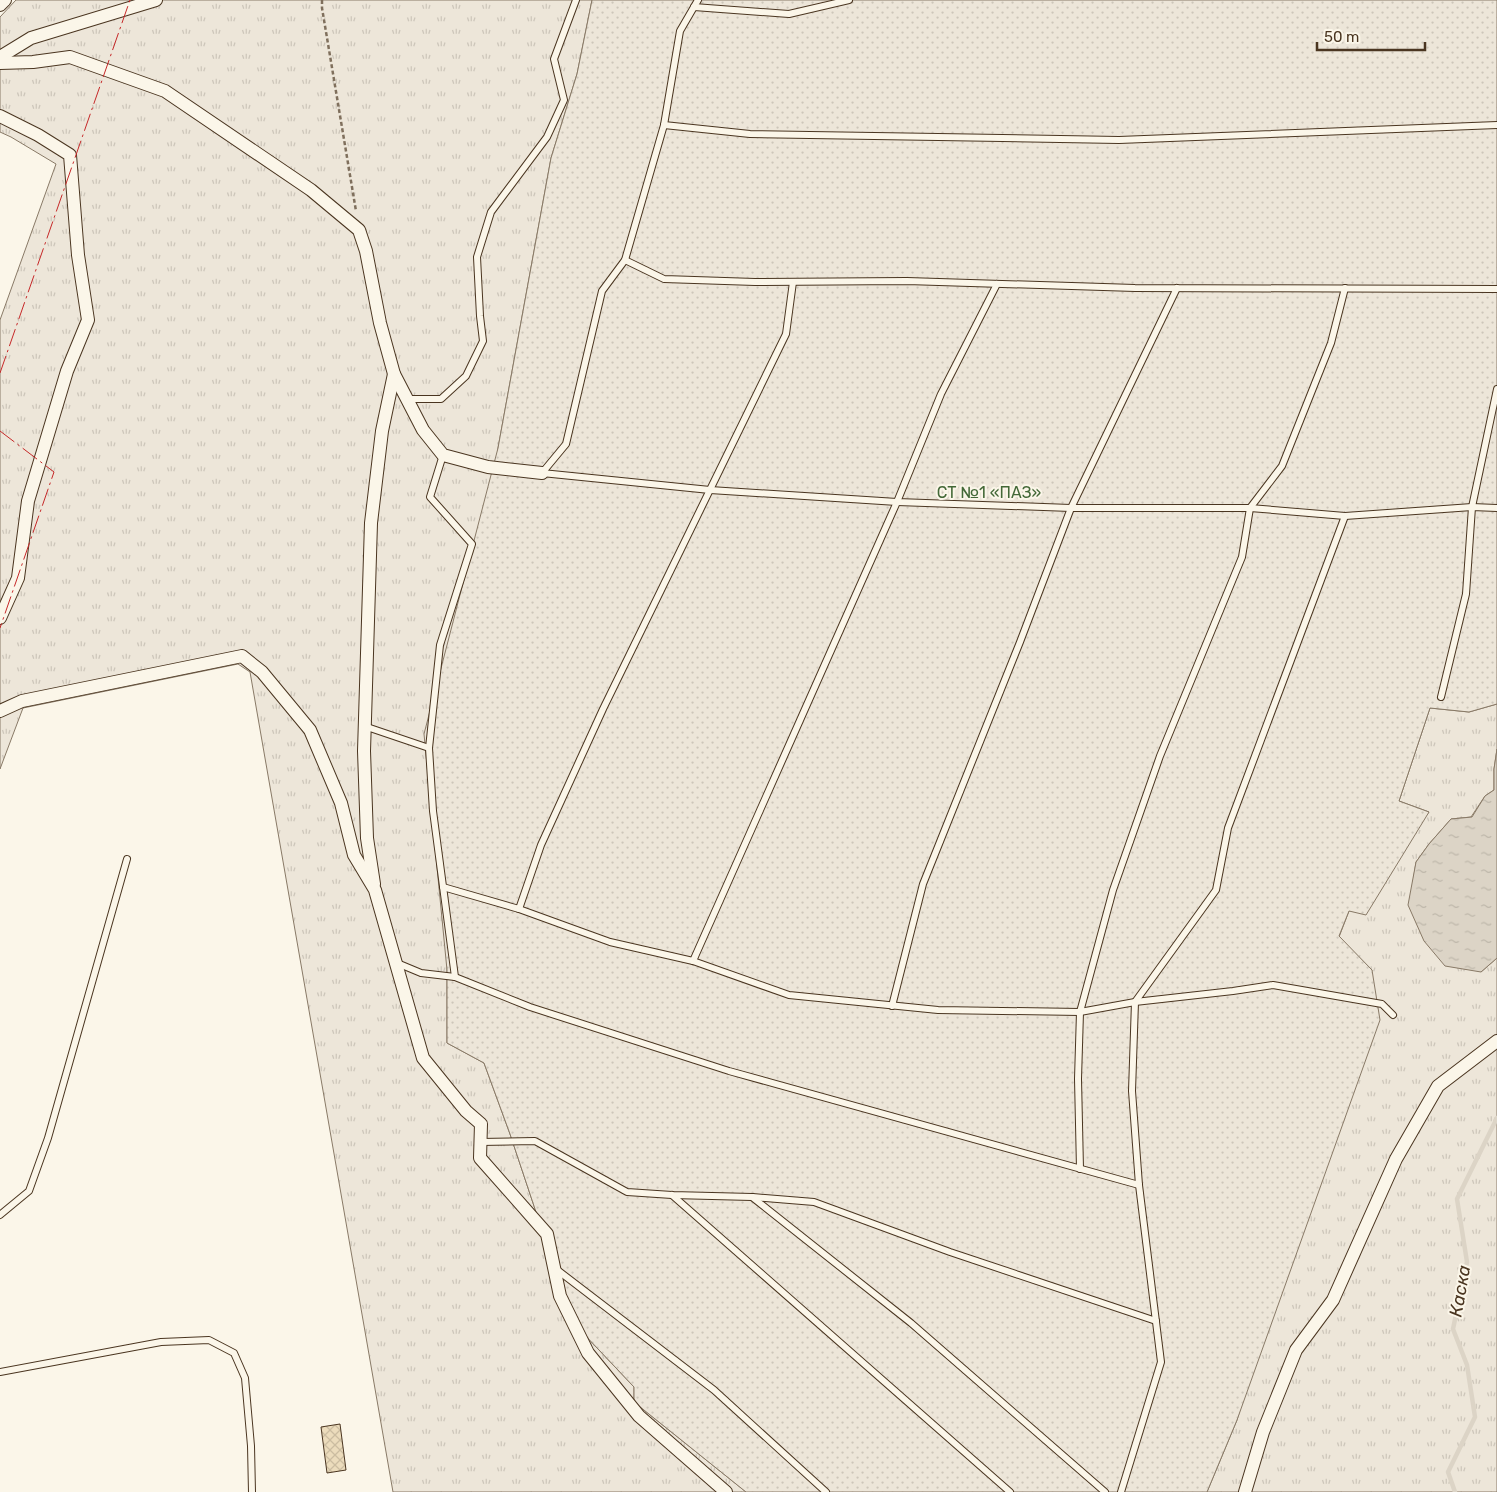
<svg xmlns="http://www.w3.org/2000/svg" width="1497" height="1492" viewBox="0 0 1497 1492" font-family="Rubik,sans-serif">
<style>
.grass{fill:url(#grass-tufts);stroke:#887966}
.park{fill:url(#park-dots);stroke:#887966}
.water{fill:url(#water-ripples);stroke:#887966}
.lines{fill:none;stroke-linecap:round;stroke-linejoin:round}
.stream{stroke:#dcd4c6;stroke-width:4.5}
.building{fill:url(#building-cross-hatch);stroke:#4a3520}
.service-casing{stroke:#4a3520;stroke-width:8}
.minor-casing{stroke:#4a3520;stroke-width:14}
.path{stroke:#7f6f5c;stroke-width:2.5;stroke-dasharray:4 2.5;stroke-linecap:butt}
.service{stroke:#fbf6e9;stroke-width:6}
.minor{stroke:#fbf6e9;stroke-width:12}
.power{stroke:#c62828;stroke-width:1;stroke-dasharray:18 4 2.5 4;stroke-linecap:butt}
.labels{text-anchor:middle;stroke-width:4;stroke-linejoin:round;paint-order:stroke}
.park-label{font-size:16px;fill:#436837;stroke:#fbf6e9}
.water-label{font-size:18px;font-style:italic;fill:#4a3520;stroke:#fbf6e9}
</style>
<defs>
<pattern id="grass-tufts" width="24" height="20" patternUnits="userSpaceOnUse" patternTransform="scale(1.25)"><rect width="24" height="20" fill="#ede6d9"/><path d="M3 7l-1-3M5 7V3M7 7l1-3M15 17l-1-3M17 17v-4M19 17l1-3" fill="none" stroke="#cdc6ba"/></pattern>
<pattern id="park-dots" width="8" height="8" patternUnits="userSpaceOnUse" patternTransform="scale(1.25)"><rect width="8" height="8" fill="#ede6d9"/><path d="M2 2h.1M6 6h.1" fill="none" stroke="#cdc6ba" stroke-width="1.8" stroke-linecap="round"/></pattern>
<pattern id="water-ripples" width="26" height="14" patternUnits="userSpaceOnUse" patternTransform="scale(1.25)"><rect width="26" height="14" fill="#dcd4c6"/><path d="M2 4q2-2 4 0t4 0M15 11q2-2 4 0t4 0" fill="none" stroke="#beb7aa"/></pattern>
<pattern id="building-cross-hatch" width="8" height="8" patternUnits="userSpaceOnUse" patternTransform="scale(1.25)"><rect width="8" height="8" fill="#ecdcbc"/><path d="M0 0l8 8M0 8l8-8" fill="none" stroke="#ccbda1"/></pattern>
</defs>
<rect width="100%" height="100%" fill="#fbf6e9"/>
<!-- grass -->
<g class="grass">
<polygon points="16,0 592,0 577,74 551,158 498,448 447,970 447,1043 484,1063 510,1134 563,1293 582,1332 634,1387 634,1402 746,1492 393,1492 250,672 238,664 23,708 0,769 0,320 56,164 11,137 0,132 0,17"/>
<polygon points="1497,704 1497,749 1494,769 1494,790 1485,796 1471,817 1451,819 1429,844 1416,862 1413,882 1481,972 1497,958 1497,1492 1207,1492 1237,1420 1372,970 1339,937 1349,911 1429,812 1399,801 1430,708 1469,712"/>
</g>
<!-- park -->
<polygon class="park" points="592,0 1497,0 1497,704 1469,712 1430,708 1399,801 1429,812 1366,915 1349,911 1339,936 1372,970 1380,1020 1237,1420 1207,1492 746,1492 634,1402 634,1387 582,1332 563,1293 510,1134 484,1063 447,1043 447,970 424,734 498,448 551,158 577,74"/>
<!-- water -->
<polygon class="water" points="1497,749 1497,958 1481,972 1445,966 1424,941 1408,905 1416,862 1429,844 1451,819 1472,817 1485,796 1494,790 1494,769"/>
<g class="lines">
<!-- stream -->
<polyline class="stream" points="1455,1492 1448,1472 1475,1417 1467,1365 1453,1329 1467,1262 1457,1199 1497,1118"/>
</g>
<!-- building -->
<polygon class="building" points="340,1424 346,1470 327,1473 321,1427"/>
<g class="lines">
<!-- service casing -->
<g class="service-casing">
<g id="service">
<polyline points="694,7 789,14 849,0"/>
<polyline points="664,125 750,134 1119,140 1497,125"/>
<polyline points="625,260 664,279 755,282 907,281 1135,288 1497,289"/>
<polyline points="408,399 441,399 466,376 483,341 480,316 477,257 491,212 547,137 564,100 554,59 576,0"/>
<polyline points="443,455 430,497 472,544 440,645 429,748 433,811 455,977"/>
<polyline points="542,473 710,490 897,502 1071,508 1250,508 1345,516 1472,507 1497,508"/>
<polyline points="542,473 566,444 602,291 625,260 664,125 680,31 698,0"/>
<polyline points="1441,697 1466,594 1472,507 1497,389"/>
<polyline points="364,726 429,748"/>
<polyline points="443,887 519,909 610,942 693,961 789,995 938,1010 1080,1012 1135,1002 1233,991 1273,985 1382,1004 1393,1015"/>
<polyline points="519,909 541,845 603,709 786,334 793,282"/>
<polyline points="693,961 897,502 941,394 997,284"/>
<polyline points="397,963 421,973 455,977 530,1007 729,1071 1139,1185"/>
<polyline points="892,1006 923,884 1020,642 1071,508 1177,288"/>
<polyline points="480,1142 535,1141 627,1192 672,1195 752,1197 911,1323 1105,1492"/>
<polyline points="1080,1169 1078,1079 1080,1012 1113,890 1160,756 1242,557 1250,508 1282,466 1331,343 1345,288"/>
<polyline points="672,1195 1010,1492"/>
<polyline points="753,1197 814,1202 950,1252 1156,1321"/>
<polyline points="0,1215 29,1191 48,1138 127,859"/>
<polyline points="556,1269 714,1390 826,1492"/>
<polyline points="0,1372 161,1342 209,1340 234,1353 245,1378 251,1446 252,1492"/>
<polyline points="1121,1492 1161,1362 1139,1185 1132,1091 1135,1002 1216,890 1228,828 1345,516"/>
</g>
</g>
<!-- minor casing -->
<g class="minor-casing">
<g id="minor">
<polyline points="0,5 5,0"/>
<polyline points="0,57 31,38 156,0"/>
<polyline points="0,63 33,62 70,57 165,91 311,190 359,230 366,251 380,323 394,374 423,430 443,455 488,467 542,473"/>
<polyline points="0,116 38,135 70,155 78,255 88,320 67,371 28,501 18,578 0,618"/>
<polyline points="0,711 22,701 242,656 262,672 310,730 341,803 354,855 375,890 423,1058 466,1111 481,1124 480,1158 547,1234 560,1296 588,1353 639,1416 726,1492"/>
<polyline points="374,884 367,838 364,751 371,523 382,431 394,374"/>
<polyline points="1245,1492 1263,1432 1296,1350 1333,1300 1396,1159 1438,1086 1497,1041"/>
</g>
</g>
<!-- path -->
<polyline class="path" points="322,0 322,8 356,211"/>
<!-- service -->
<use href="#service" class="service"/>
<!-- minor -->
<use href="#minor" class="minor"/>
<!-- power -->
<g class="power">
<polyline points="0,373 130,0"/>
<polyline points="0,431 54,472 0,628"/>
</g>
</g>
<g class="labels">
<!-- park labels -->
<g class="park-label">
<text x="989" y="498">СТ №1 «ПАЗ»</text>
</g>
<!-- water labels -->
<g class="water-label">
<text transform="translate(1460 1291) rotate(-80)" y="6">Каска</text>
</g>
</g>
<!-- scale -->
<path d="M1317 42v8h108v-8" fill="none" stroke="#4a3520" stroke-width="2.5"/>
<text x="1324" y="42" font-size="15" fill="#4a3520" stroke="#fbf6e9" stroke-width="4" paint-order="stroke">50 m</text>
</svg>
